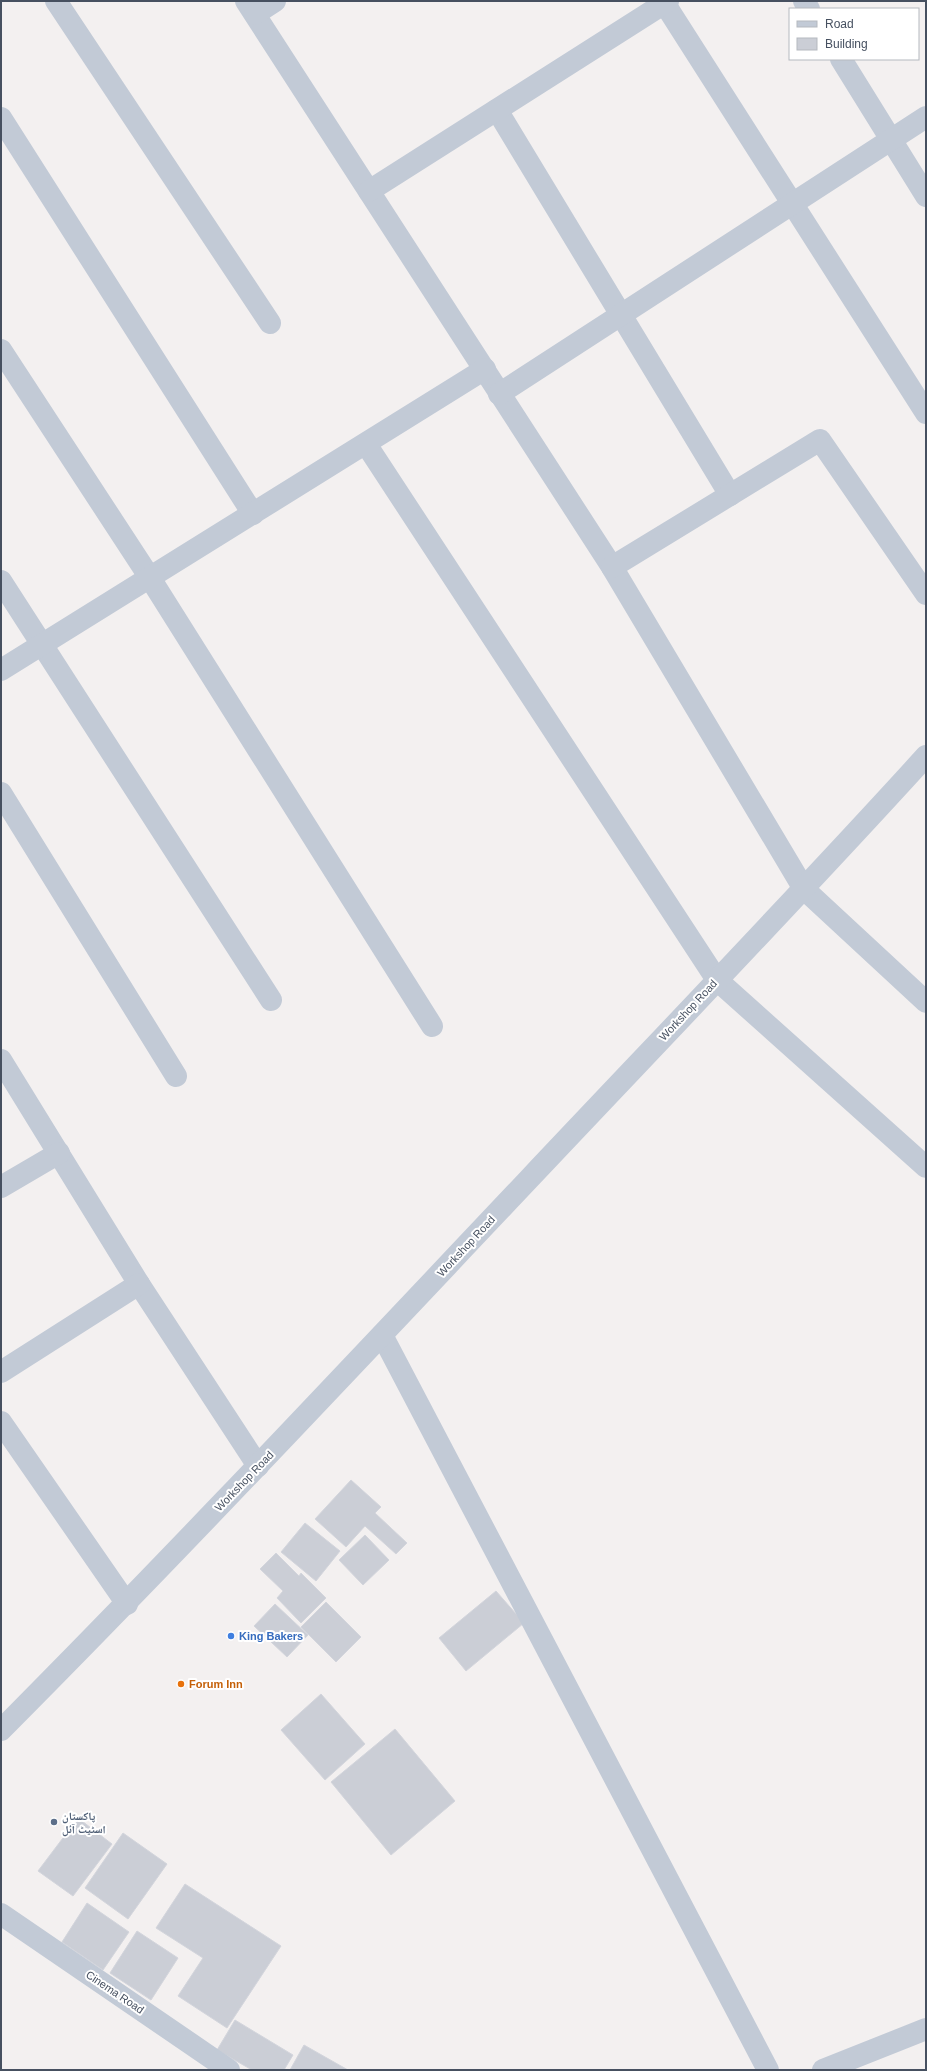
<svg xmlns="http://www.w3.org/2000/svg" width="927" height="2071" viewBox="0 0 927 2071" font-family="Arial,'Noto Naskh Arabic',sans-serif">
<style>
.building{fill:#cbced6;stroke:#d3d5dc}
.lines{fill:none;stroke-linecap:round;stroke-linejoin:round}
.minor{stroke:#c2cad6;stroke-width:22}
.shop-dot{fill:#3f7fe0;stroke:#fff;stroke-width:1.5}
.food-dot{fill:#e8710a;stroke:#fff;stroke-width:1.5}
.service-dot{fill:#5c6f8a;stroke:#fff;stroke-width:1.5}
.labels{text-anchor:middle;stroke-width:4;stroke-linejoin:round;paint-order:stroke}
.street-label{font-size:11px;fill:#465060;stroke:#fff}
.shop-label{font-size:11px;font-weight:bold;fill:#366cbe;stroke:#fff;text-anchor:start}
.food-label{font-size:11px;font-weight:bold;fill:#c56008;stroke:#fff;text-anchor:start}
.service-label{font-size:11px;font-weight:bold;fill:#4e5e75;stroke:#fff;text-anchor:start}
</style>
<rect width="100%" height="100%" fill="#f3f0f0"/>
<!-- building -->
<g class="building">
<polygon points="351,1480 381,1507 375,1513 407,1543 396,1554 365,1526 346,1547 315,1519"/>
<polygon points="305,1523 340,1551 316,1581 281,1552"/>
<polygon points="365,1535 389,1560 363,1585 339,1560"/>
<polygon points="276,1553 299,1576 301,1573 326,1598 301,1623 277,1598 283,1591 260,1569"/>
<polygon points="496,1591 524,1623 466,1671 439,1638"/>
<polygon points="326,1602 361,1637 336,1662 301,1627"/>
<polygon points="275,1604 308,1635 287,1657 254,1626"/>
<polygon points="321,1694 365,1744 325,1780 281,1730"/>
<polygon points="395,1729 455,1801 391,1855 331,1782"/>
<polygon points="78,1818 112,1844 73,1896 38,1871"/>
<polygon points="123,1833 167,1864 128,1919 85,1888"/>
<polygon points="185,1884 281,1946 227,2028 178,1996 203,1958 156,1928"/>
<polygon points="87,1903 129,1932 103,1970 62,1942"/>
<polygon points="137,1931 178,1958 151,2000 110,1973"/>
<polygon points="235,2020 293,2055 284,2070 252,2070 217,2050"/>
<polygon points="304,2045 348,2070 290,2070"/>
</g>
<g class="lines">
<!-- minor -->
<g class="minor">
<polyline points="56,1 270,323"/>
<polyline points="246,1 612,567 804,889 926,1002"/>
<polyline points="663,1 926,413"/>
<polyline points="804,1 809,9"/>
<polyline points="255,14 275,1"/>
<polyline points="841,59 926,196"/>
<polyline points="497,110 730,495"/>
<polyline points="1,118 253,514"/>
<polyline points="369,191 668,1"/>
<polyline points="1,350 150,578 432,1026"/>
<polyline points="499,394 926,117"/>
<polyline points="366,444 717,980 926,1167"/>
<polyline points="612,567 820,440 926,594"/>
<polyline points="1,581 271,1000"/>
<polyline points="1,670 485,369"/>
<polyline points="1,793 176,1076"/>
<polyline points="1,1060 139,1284 258,1466"/>
<polyline points="1,1187 59,1153"/>
<polyline points="382,1335 768,2070"/>
<polyline points="1,1372 139,1284"/>
<polyline points="1,1422 127,1604"/>
<path d="M1,1730c179,-180 353,-366 528,-551 133,-141 267,-280 397,-423"/>
<polyline points="1,1914 229,2070"/>
<polyline points="823,2070 926,2029"/>
</g>
</g>
<!-- markers -->
<circle class="shop-dot" cx="231" cy="1636" r="4"/>
<circle class="food-dot" cx="181" cy="1684" r="4"/>
<circle class="service-dot" cx="54" cy="1822" r="4"/>
<g class="labels">
<!-- street labels -->
<g class="street-label">
<text transform="translate(688 1010) rotate(-47)" y="4">Workshop Road</text>
<text transform="translate(466 1246) rotate(-47)" y="4">Workshop Road</text>
<text transform="translate(244 1481) rotate(-46)" y="4">Workshop Road</text>
<text transform="translate(115 1992) rotate(34)" y="4">Cinema Road</text>
</g>
<!-- shop labels -->
<g class="shop-label">
<text x="239" y="1640">King Bakers</text>
</g>
<!-- food labels -->
<g class="food-label">
<text x="189" y="1688">Forum Inn</text>
</g>
<!-- service labels -->
<g class="service-label">
<text x="62" y="1820">پاکستان<tspan x="62" dy="13">اسٹیٹ آئل</tspan></text>
</g>
</g>
<!-- border -->
<rect width="927" height="2071" fill="none" stroke="#465060" stroke-width="4"/>
<!-- legend -->
<rect x="789" y="8" width="130" height="52" fill="#ffffff" stroke="#b5b9bf"/>
<rect x="797" y="21" width="20" height="6" fill="#c2cad6" stroke="#b5b9bf"/>
<text x="825" y="28" font-size="12" fill="#465060">Road</text>
<rect x="797" y="38" width="20" height="12" fill="#cbced6" stroke="#b5b9bf"/>
<text x="825" y="48" font-size="12" fill="#465060">Building</text>
</svg>
